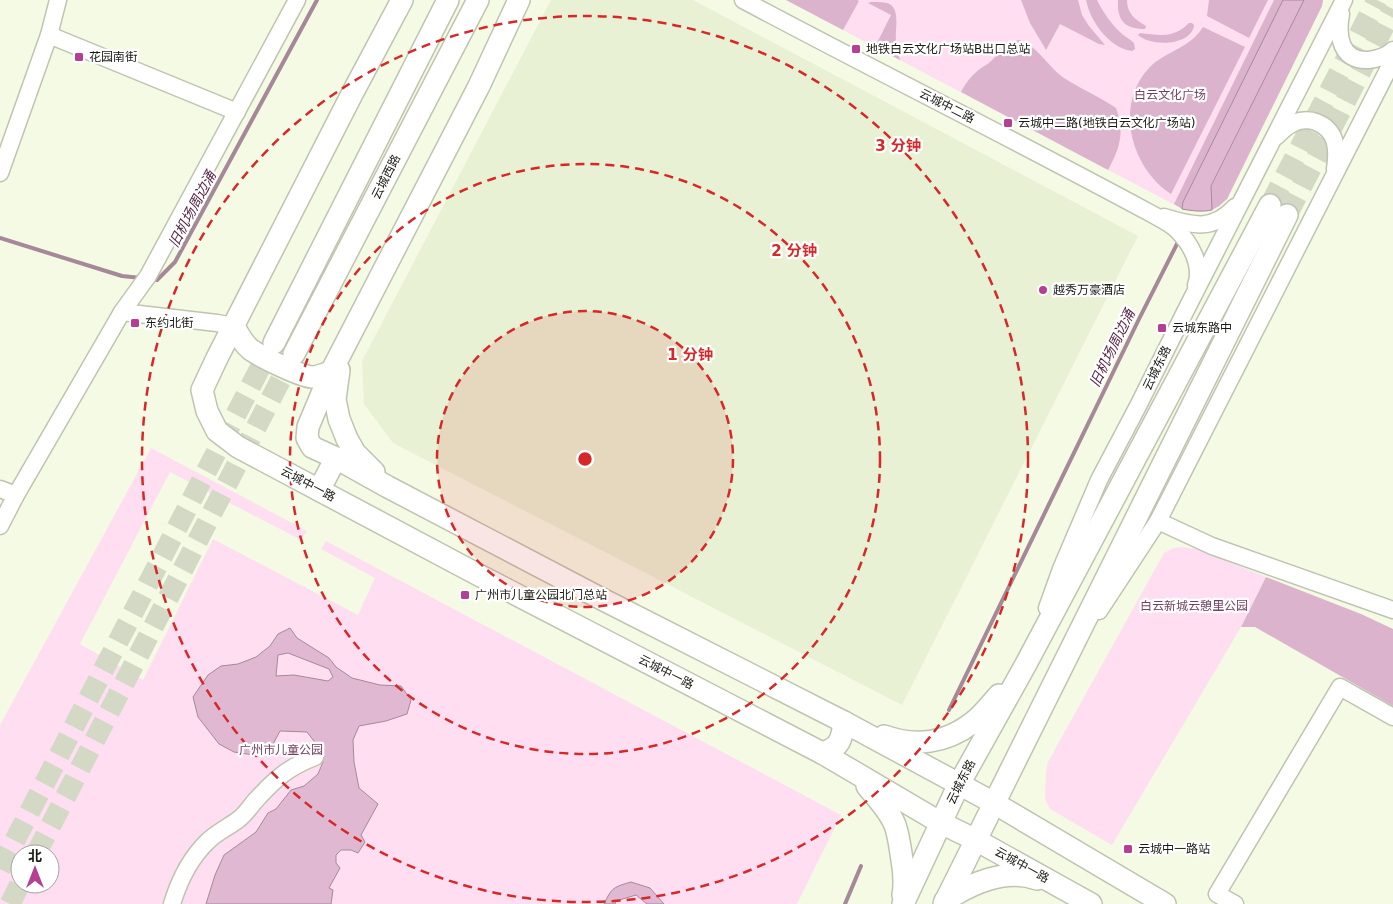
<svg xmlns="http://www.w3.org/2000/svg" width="1393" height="904" viewBox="0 0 1393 904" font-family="'DejaVu Sans','Noto Sans SC',sans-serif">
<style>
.built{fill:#e9f1d4}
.green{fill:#ffdef2;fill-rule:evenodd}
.forest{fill:#dcb3cc}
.water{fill:#e1b8d1;stroke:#a58998;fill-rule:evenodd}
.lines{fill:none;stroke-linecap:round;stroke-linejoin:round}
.stream{stroke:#a58998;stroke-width:4}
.major-tunnel{stroke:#d3d9c5;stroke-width:21;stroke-dasharray:21 11;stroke-linecap:butt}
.minor-casing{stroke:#bfc4b0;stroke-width:19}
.major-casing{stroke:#bfc4b0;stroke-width:24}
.minor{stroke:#fff;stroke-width:16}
.major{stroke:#fff;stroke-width:21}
.ring{fill:none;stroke:#d62828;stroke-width:2.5;stroke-dasharray:9 6}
.poi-dot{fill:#b63e93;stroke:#fff;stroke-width:2}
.labels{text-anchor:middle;stroke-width:4.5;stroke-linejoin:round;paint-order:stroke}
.poi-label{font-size:12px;fill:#1a1b14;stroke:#fff;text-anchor:start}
.park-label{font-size:12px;fill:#754163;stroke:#fff}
.street-label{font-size:12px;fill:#1a1b14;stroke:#fff}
.water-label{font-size:14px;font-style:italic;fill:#582648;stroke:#fff}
.centre{fill:#d62828;stroke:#fff;stroke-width:2.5}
.ring-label{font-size:15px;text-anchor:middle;font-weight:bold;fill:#d62828;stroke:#fff;stroke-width:4.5;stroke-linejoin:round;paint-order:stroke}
</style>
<rect width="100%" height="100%" fill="#f4fae4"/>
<!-- built -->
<polygon class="built" points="551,0 693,0 1138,236 902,705 393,443 364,404 362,361"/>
<!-- green -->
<g class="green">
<path d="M786,0h537l-1,6 -95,193c-19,18 -36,14 -58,3z"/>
<path d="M151,448l156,83 -6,9 -131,-68 -90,172 63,36 70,-141 145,76 17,-37 -54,-29 5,-8 515,274 -44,89h-797v-179zM20,854h30v30h-30z"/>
<polygon points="1181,547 1197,549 1266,577 1241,627 1112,845 1050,809 1045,799 1046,772 1048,762 1164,553 1173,548"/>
</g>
<!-- forest -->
<g class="forest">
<polygon points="786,0 857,0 859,1 843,30"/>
<polygon points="1021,0 1078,0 1082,15 1089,26 1105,45 1099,44 1060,24 1046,50 1030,23"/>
<path d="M1086,0h11c6,12 14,24 24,33 4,4 9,6 13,10l1,6 -3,2c-23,-3 -42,-30 -46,-51z"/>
<path d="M1118,0h9c0,14 8,19 19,26l-1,3c-21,0 -28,-9 -27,-29z"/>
<polygon points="1209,0 1268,0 1249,38 1207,16"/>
<polygon points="1274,0 1283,0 1183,202 1182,209 1174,204"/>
<polygon points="1304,0 1323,0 1322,6 1227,199 1219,206 1212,210 1211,187"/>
<path d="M871,2c4,0 13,0 16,1 14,4 8,27 9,37 0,7 2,14 4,20l-25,-13 16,-32 -23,-12z"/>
<path d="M1189,23h3l2,2c-2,21 -43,22 -56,10l2,-2c19,2 33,6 49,-10z"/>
<path d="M1203,27l42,20 -74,147c-41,-27 -58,-92 -19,-129 17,-15 38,-17 51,-38z"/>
<path d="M1019,40c19,6 29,27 45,38 17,11 36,19 52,30 9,24 4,40 -8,62l-147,-78c5,-10 12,-18 20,-24 5,-3 10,-6 13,-10 9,-9 12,-16 25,-18z"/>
<polygon points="1266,577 1361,614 1393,629 1393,706 1255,627 1241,627"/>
</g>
<!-- water -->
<g class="water">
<path d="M1283,0h21l-93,186 1,24c-10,2 -19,1 -30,-1l1,-7z"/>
<path d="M290,628l7,10 32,20 7,9 16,11 28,7 21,1 10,14 -4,14 -21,7 -27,5 -6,14 1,22 5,26 19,16 -17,31 4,7 -7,11 -7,-3h-10l-5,5v8l4,5 -11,20 4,2 -2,14h-125l9,-29 9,-20 32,-23 12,-19 8,-4 15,-19 13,-4 14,-12 5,-12 -6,-17 -10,-13 -27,-1 -9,17 -17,7 -20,-3 -15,-8 -21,-27 -5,-20 15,-22 13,-9 17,-2 18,-7 14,-11 8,-12zM288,653l41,16 4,8 -5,4 -34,-6 -18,1 2,-21z"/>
<path d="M631,882l19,6 14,16h-17l-11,-9 -20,6 -1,3h-11c8,-17 10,-17 27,-22z"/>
</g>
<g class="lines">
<!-- stream -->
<g class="stream">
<polyline points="0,238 122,276 141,278"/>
<polyline points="153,279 157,280 175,262 317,0"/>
<polyline points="949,710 1139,319 1179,240"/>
<polyline points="845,904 861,866"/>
</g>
<!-- major-tunnel -->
<g class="major-tunnel">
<polyline points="1270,205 1377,0"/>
<polyline points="1287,215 1393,9"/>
<polyline points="36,854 294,354"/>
<polyline points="0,869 273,343"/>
<polyline points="10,904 20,884"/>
</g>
<!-- minor casing -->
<g class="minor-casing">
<g id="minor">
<path d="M743,0c135,72 272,140 407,213 9,5 20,10 27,17 14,14 26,36 19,55"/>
<path d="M1341,14c-4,21 -1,47 27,46 10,-1 18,-3 25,-10"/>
<polyline points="49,35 237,112"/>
<path d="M1277,136c4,-4 10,-10 15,-12 7,-4 17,-5 24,-2 21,8 22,27 19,47"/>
<polyline points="0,173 49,35 58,0"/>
<path d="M1164,217c29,9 49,14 71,-10"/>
<polyline points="234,326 217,323 122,312 148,276 297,0"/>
<polyline points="0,489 16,495"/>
<polyline points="1158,521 1212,546 1393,610"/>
<polyline points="0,526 16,495 122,312"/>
<polyline points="1047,608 1061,569 1099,480 1138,406 1187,308 1344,0"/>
<polyline points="1099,611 1158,521 1393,60"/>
<path d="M172,904c7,-23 18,-46 36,-63 9,-9 21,-14 31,-22 7,-5 12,-14 18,-20 19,-21 32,-32 58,-42"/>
<polyline points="1235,904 1217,894 1340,687 1393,717"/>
</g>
</g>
<!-- major casing -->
<g class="major-casing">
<g id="major">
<polyline points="402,0 353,92 217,358 202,390 207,411 217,431 238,447 473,572 822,753 941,823 976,840 1091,904"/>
<polyline points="519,0 479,86 331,372 308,427 307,438 312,447 336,458 388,487 594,595 844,722 994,803 1165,904"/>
<path d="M234,326c4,8 9,17 16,23 9,7 50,27 62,28 6,0 12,-3 19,-5"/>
<polyline points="274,343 448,0"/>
<polyline points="294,354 478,0"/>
<polyline points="339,370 335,399 339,419 347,439 355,453 374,472"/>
<polyline points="319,490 336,458"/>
<path d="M884,736c31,11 62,7 88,-13 10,-7 18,-18 27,-28"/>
<path d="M822,753c18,-5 20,-14 22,-31"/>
<path d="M867,786c10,12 22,24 28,39 4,11 5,23 7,35 2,12 3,24 1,35"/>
<path d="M945,901c26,-18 61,-33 92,-22"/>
<polyline points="903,904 959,784 1026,664 1270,205"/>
<polyline points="944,904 1287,215"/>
</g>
</g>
<!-- minor -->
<use href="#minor" class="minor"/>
<!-- major -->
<use href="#major" class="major"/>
</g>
<!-- distance rings -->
<circle cx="585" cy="459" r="148" fill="#d62828" fill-opacity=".12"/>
<g class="ring">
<circle cx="585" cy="459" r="148"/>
<circle cx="585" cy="459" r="295"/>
<circle cx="585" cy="459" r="443"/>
</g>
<!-- markers -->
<g class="poi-dot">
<rect x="851" y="44" width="10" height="10" rx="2.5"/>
<rect x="74" y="52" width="10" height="10" rx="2.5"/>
<rect x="1003" y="118" width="10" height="10" rx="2.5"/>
<circle cx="1043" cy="290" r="5"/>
<rect x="130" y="318" width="10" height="10" rx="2.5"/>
<rect x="1157" y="323" width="10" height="10" rx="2.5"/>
<rect x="460" y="590" width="10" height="10" rx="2.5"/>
<rect x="1123" y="844" width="10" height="10" rx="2.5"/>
</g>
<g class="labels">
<!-- poi labels -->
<g class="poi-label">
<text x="866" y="53">地铁白云文化广场站B出口总站</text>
<text x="89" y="61">花园南街</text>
<text x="1018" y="127">云城中二路(地铁白云文化广场站)</text>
<text x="1053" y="294">越秀万豪酒店</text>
<text x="145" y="327">东约北街</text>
<text x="1172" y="332">云城东路中</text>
<text x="475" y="599">广州市儿童公园北门总站</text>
<text x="1138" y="853">云城中一路站</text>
</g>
<!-- park labels -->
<g class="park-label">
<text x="1170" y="99">白云文化广场</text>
<text x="1194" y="610">白云新城云憩里公园</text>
<text x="281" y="754">广州市儿童公园</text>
</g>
<!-- street labels -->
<g class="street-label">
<text transform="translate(947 106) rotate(27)" y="4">云城中二路</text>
<text transform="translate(386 177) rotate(-63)" y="4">云城西路</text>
<text transform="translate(1157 368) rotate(-64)" y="4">云城东路</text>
<text transform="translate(308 484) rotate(28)" y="4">云城中一路</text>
<text transform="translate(666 672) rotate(27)" y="4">云城中一路</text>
<text transform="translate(961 782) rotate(-63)" y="4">云城东路</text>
<text transform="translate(1022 865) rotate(29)" y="4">云城中一路</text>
</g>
<!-- water labels -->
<g class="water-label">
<text transform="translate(192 209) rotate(-62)" y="5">旧机场周边涌</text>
<text transform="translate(1112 348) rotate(-64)" y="5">旧机场周边涌</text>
</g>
</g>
<circle cx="585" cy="459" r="8" class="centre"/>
<g class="ring-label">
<text x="898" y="151">3 分钟</text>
<text x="794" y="256">2 分钟</text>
<text x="690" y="360">1 分钟</text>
</g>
<!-- north arrow -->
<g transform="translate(35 869)"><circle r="24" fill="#ffffff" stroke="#a3a4a1"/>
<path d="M0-4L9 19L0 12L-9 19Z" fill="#b63e93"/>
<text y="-8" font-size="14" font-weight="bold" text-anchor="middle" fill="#1a1b14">北</text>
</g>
</svg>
